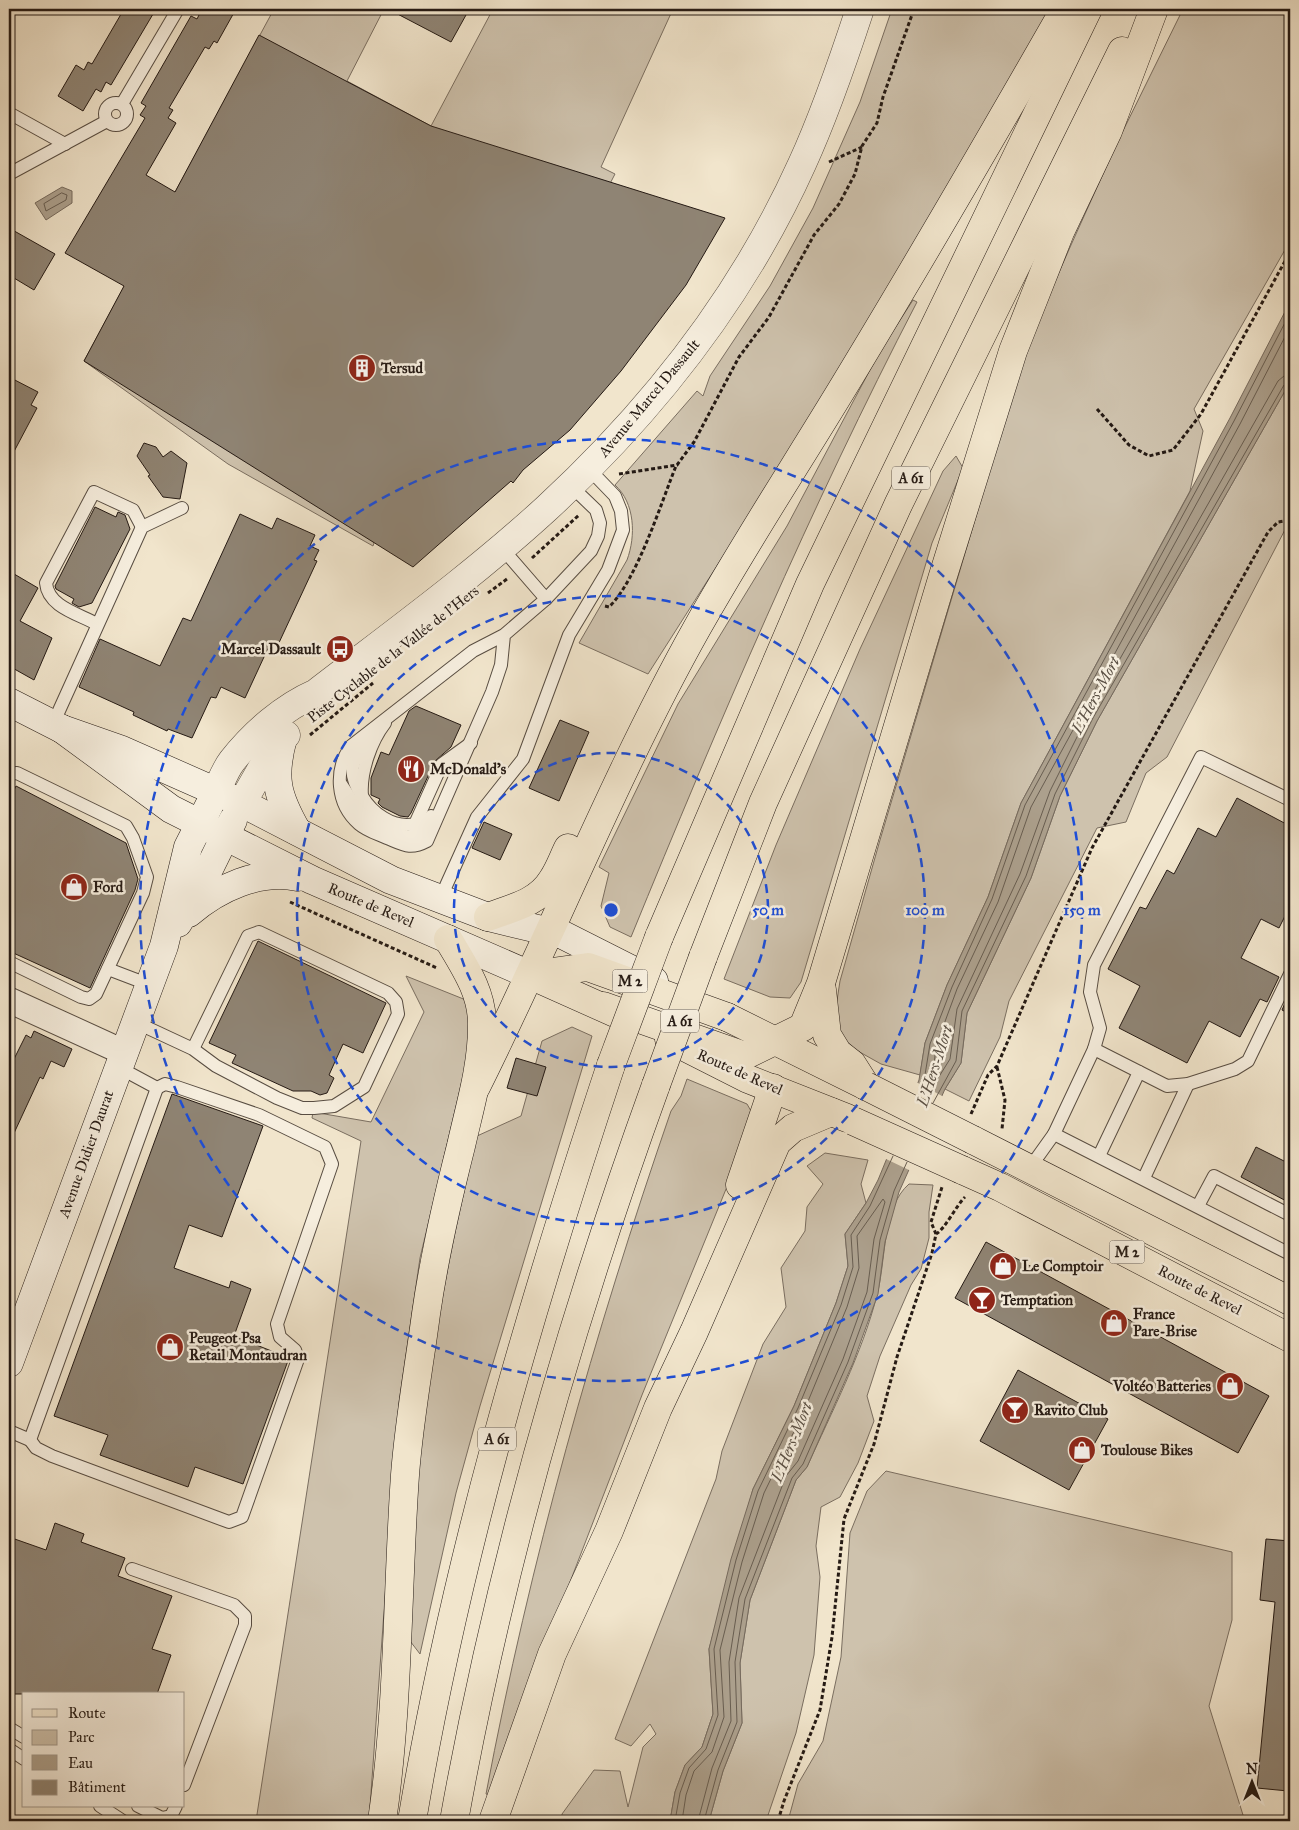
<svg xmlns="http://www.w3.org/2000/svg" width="1299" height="1830" viewBox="0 0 1299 1830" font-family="'IM FELL Great Primer',serif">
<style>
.green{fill:#cec2ad;stroke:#7a6e60}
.water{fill:#aca08d;stroke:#766a5d}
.pier{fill:#f1e5cc}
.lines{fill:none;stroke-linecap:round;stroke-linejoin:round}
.shore{stroke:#685d50;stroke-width:1}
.building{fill:#8f8474;stroke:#251a14}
.service-casing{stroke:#584d42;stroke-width:14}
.minor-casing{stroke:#584d42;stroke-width:27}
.tertiary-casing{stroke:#584d42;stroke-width:29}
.secondary-casing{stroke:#251a14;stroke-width:29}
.primary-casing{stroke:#251a14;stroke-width:29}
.motorway-casing{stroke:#251a14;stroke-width:29}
.path{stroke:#251a14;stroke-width:3;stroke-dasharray:4 2.5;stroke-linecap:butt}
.service{stroke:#f6eede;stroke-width:12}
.minor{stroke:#f6eede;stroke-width:25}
.tertiary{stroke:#f6eede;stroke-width:28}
.secondary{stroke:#f6eede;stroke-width:28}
.primary{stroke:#f1e5cc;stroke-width:28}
.motorway{stroke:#f1e5cc;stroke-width:28}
.primary-bridge-casing{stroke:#251a14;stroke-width:29;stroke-linecap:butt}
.motorway-bridge-casing{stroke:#251a14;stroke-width:29;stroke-linecap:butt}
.primary-bridge{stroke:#f1e5cc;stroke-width:28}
.motorway-bridge{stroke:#f1e5cc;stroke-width:28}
.ring{fill:none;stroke:#1d4ed8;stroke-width:2.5;stroke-dasharray:9 6}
.labels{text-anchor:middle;stroke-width:5;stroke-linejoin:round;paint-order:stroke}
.shield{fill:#f6eede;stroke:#645a51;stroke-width:1}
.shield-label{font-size:14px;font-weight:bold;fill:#251a14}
.poi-label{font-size:15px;font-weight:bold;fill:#251a14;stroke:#f6eede;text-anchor:start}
.street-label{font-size:15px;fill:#251a14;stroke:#f6eede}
.water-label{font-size:16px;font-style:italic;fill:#5b5044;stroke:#f6eede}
.centre{fill:#1d4ed8;stroke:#f6eede;stroke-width:2.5}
.ring-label{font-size:15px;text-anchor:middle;font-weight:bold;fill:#1d4ed8;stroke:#f6eede;stroke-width:5;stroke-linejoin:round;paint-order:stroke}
</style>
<rect width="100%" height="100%" fill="#f1e5cc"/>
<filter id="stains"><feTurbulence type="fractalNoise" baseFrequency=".004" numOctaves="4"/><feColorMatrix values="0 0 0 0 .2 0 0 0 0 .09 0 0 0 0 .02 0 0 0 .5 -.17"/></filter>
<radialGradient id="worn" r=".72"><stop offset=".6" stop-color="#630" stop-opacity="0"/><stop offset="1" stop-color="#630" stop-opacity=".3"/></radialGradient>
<!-- green -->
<g class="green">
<polygon points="274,9 384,9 347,81 431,126 493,9 673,9 601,167 615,174 588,226 368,537 374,543 373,546 228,464 84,361"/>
<path d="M892,9h161l-136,243 -269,422 -69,-31 48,-83c9,-24 8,-57 -12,-75l82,-94 6,5 7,-20 60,-90 43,-78 47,-106z"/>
<polygon points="1183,9 1290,9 1290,241 1194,409 1203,431 1190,491 1021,803 988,897 947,985 925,1043 920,1075 881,1064 856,1050 846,1041 840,1031 836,1007 840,981 880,840 1014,388 1042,311 1071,245 1117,143"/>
<path d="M913,300l4,2c-107,206 -198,420 -286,635l-21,-10 -9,-21 8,-33 -10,-6 79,-163 109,-178 93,-175z"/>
<polygon points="1290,382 1289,522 1167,757 1146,773 1126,822 1097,828 1009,1001 1000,1037 969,1101 945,1089 961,1063 967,1013 1031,878 1060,796 1097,721"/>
<polygon points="956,456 963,468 932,543 801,982 790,998 770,997 724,979 776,845 860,649 943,471"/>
<polygon points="406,976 466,1000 470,1015 470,1047 420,1258 399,1402 369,1821 256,1821 361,1141 312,1118 313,1112 371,1122 424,1012"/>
<path d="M572,1027l20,9 -112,370 -24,87 -36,161 -13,-17c5,-83 9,-166 21,-248 11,-85 29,-170 49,-253l44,-20 21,-75z"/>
<path d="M687,1079l60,25 8,14 -113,277 -154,400 -2,-1c44,-233 108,-460 185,-683l10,-15z"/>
<polygon points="825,1153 868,1160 861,1184 866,1203 845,1234 848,1266 836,1303 794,1406 753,1489 709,1649 713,1714 702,1747 685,1765 675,1792 670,1821 562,1821 562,1814 594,1770 620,1771 628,1807 643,1747 656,1734 650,1724 631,1746 615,1739 716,1479 722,1451 763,1344 786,1307 781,1268 805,1231 807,1207 823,1184 807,1166"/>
<path d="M909,1184l24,1 -4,27v26l-8,31 -10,16 -31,71 -13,40 7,25 -16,42 -18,34 -19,10 -5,39 4,31 -6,78 -18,78 -30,88h-57l14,-50 19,-48 -2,-60 10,-63 46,-120 11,-13c25,-56 55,-113 70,-172 9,-33 5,-88 32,-111z"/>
<polygon points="886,1471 1232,1552 1232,1620 1209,1706 1243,1815 1243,1821 788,1821 798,1784 823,1741 841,1657 850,1533 867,1491"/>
</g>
<!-- water -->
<g class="water">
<polygon points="62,187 72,191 72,203 46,220 35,203"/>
<polygon points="1290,302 1290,382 1097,721 1060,796 1031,878 967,1013 961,1063 945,1089 899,1192 885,1242 878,1294 853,1363 807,1467 796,1480 750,1600 740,1663 742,1723 723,1771 709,1821 670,1821 675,1792 685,1765 702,1747 713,1714 709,1649 731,1559 753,1489 794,1406 836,1303 848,1266 845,1234 866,1203 878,1180 919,1080 925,1043 947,985 988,897 1021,803 1230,418"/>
</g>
<!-- pier -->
<polygon class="pier" points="916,1082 944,1097 911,1171 884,1158"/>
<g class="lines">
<!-- shore -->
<g class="shore">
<polygon points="62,193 67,195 66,200 46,211 44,204"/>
<polyline points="1290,327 1240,424 1031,807 998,902 957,989 936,1046 932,1084 935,1083 950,1059 957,1009 1020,874 1050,791 1088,715 1278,381 1284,376 1290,375"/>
<polyline points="918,1096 924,1081 930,1044 952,987 992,899 1025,805 1234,421 1290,313"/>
<polyline points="933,1103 956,1061 962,1011 1026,876 1055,794 1093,718 1284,385 1290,382"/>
<polyline points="675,1821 680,1793 689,1768 706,1749 718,1715 714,1649 736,1560 758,1491 798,1408 841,1305 853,1267 851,1235 870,1206 893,1156"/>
<polyline points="682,1821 686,1795 694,1771 712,1752 724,1717 720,1650 742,1562 764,1493 804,1411 847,1307 859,1268 857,1236 883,1199 885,1202 874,1239 867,1292 843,1359 798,1461 786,1476 739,1598 729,1662 731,1721 712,1768 698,1821"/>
<polyline points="704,1821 718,1770 737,1722 735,1662 745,1599 792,1478 803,1464 848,1362 873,1293 880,1240 894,1191 907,1162"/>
</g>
</g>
<!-- building -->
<g class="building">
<polygon points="124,9 156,9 111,85 106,82 101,92 96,89 83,111 58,96 76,65 84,70 88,62 92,64"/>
<polygon points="202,9 236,9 217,43 214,41 209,49 205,47 169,108 173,110 168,118 176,123 146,175 175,192 259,35 431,126 725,218 686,285 621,371 570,430 523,470 513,483 511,481 413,567 84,361 124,286 65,253 145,118 140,115 146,106 141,103 191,16 197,19"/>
<polygon points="388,9 454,9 466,15 451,42"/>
<polygon points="9,228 55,254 34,290 9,275"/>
<polygon points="9,377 38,392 31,405 37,408 9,461"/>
<polygon points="144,443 156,447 163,457 171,451 187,463 180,499 163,497 148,476 150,475 137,456"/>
<polygon points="95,507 116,517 118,512 125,515 130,529 92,603 79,607 72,603 74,599 56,589 55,586"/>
<polygon points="240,514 272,529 277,518 315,535 310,546 319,550 314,560 317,561 277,647 270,644 245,698 221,687 216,698 211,697 192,738 168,729 167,731 133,715 134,712 79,687 100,639 160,666 183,618 191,621"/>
<polygon points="9,571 38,588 20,621 52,638 34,680 9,666"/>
<polygon points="416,706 461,725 451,747 435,761 411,813 408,817 400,816 382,807 378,803 380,799 371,795 371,778 381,752 389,755 409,711"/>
<polygon points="560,720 589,732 559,801 529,788"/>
<polygon points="16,786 126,843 138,879 135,890 90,988 9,951 9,828 14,818 9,814 9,800"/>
<polygon points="1237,798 1290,826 1290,906 1279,928 1261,919 1241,958 1279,977 1267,1002 1260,999 1240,1037 1209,1021 1187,1063 1119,1028 1140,986 1108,969 1140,907 1146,909 1167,870 1174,874 1198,828 1216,837"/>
<polygon points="484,822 512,834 500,860 472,848"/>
<polygon points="258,941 386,1003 363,1053 343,1044 329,1075 334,1078 327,1093 320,1095 311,1091 293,1091 232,1063 236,1055 209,1043"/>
<polygon points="1290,992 1290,1014 1282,1010"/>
<polygon points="34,1031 72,1049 64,1067 51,1061 43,1079 40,1077 9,1144 9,1059 13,1061 26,1035 31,1038"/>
<polygon points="516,1058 546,1067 537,1096 507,1088"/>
<polygon points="172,1094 263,1126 222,1237 189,1225 174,1268 229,1288 231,1281 251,1289 234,1336 289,1358 243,1484 195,1467 188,1487 100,1455 108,1435 54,1416"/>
<polygon points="1256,1147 1290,1164 1290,1203 1241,1177"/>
<polygon points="986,1242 1269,1396 1238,1453 955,1298"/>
<polygon points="1018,1370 1108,1419 1069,1490 980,1441"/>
<polygon points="55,1523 84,1534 81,1542 125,1558 118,1576 172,1596 152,1649 171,1655 157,1694 9,1694 9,1537 46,1550"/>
<polygon points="1266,1539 1290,1541 1290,1766 1288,1791 1257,1788 1275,1602 1260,1600"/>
</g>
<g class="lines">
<!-- service casing -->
<g class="service-casing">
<g id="service">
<circle cx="116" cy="114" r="11"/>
<polyline points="122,104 178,9"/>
<polyline points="9,113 65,144"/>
<polyline points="9,174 107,121"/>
<polyline points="501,547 546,599"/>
<path d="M97,624c-18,-10 -49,-17 -51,-41l48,-91 39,18 9,17"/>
<path d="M504,635l-3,30 -9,27 -65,149c-17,9 -23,4 -40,-3 -9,-4 -20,-7 -28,-14 -23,-20 -25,-54 -8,-78l122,-95 31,-16 42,-36 45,-48 7,-15 2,-13 -4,-13 -26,-25"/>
<path d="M385,723c-14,18 -25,49 -23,73 10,17 31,33 53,28l27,-60 29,-21"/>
<polyline points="53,724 142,527 182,508"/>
<polyline points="9,774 17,773 126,826 133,838 147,877 143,893 96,994 89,999 81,997 9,962"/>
<polyline points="341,784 358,810 369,820 383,828 407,837 421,833 431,816"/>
<path d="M362,796c-17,-26 -10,-37 11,-58"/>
<polyline points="442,901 445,888 477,817 523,759 569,635 608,570 623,530 621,511 615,496 588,468"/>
<polyline points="108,969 150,985"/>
<polyline points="135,1022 193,1049 216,1066 277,1098 302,1108 314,1108 334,1106 364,1087 398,1014 396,1002 388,993 259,932 248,936 193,1049"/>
<polyline points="1094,1049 1167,1086 1188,1084 1235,1069 1248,1061 1290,974"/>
<polyline points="1054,1134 1094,1049 1100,1028 1090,992 1094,965 1201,757 1290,800"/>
<polyline points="1099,1156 1139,1072"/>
<polyline points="1029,1169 1054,1134 1290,1254"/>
<polyline points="1144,1178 1188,1084"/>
<polyline points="1198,1206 1214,1176 1290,1215"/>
<polyline points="9,1431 30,1440 157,1088 118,1067"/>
<polyline points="30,1440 36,1448 52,1456 229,1522 242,1517 298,1359 295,1350 280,1337 277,1324 332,1164 325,1147 259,1115 177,1087 165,1084 157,1088"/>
<polyline points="132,1569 234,1605 245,1616 245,1625 184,1785"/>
<polyline points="9,1728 24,1737"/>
<polyline points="9,1749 24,1759"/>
<polyline points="100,1806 123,1821"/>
<polyline points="138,1806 162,1818 171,1816 176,1806"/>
</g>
</g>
<!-- minor casing -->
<g class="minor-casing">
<polyline id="minor" points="9,1000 123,1052"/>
</g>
<!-- tertiary casing -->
<g class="tertiary-casing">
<g id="tertiary">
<path d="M216,792c5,-10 9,-22 16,-31 22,-28 52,-54 84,-68 78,-60 158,-118 231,-185 105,-97 196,-213 255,-344 23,-50 41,-103 58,-155"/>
<polyline points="242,803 270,754 286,735"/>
</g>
</g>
<!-- secondary casing -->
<g class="secondary-casing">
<g id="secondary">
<polyline points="9,702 62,729 171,809 312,880 530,975"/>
<polyline points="62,729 122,750 242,803 391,880 488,917 563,935 654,981"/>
<path d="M283,738c-11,40 -6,58 14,93"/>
<path d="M189,913c29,-25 70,-44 109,-36"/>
<polyline points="178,923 206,875 233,820"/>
<polyline points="9,1363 164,946 188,847 216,792"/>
</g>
</g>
<!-- primary casing -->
<g class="primary-casing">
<g id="primary">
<polyline points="530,975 624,1017"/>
<polyline points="727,1017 866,1086"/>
<polyline points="669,1039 748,1079 847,1118"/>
<polyline points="973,1140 1290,1301"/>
<polyline points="962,1170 1000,1187 1290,1338"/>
</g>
</g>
<!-- motorway casing -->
<g class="motorway-casing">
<g id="motorway">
<path d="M488,917c24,-9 50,-14 64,-37 7,-10 11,-22 16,-32"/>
<polyline points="659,937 810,584 1088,9"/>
<polyline points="703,957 763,803 898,505 1122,51"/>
<polyline points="530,975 588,967 727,1017"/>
<polyline points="822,990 827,1035 838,1053 852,1064 866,1086"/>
<polyline points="603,1006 739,1054 746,1055 803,1027 821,983 942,579 1013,351 1060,232 1108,131 1154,9"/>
<path d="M476,1087c76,-152 138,-311 221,-459 50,-89 107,-175 159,-262 70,-116 138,-233 205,-350l25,-7"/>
<polyline points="740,1185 773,1088"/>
<path d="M382,1821c17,-115 15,-231 23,-346 4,-54 14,-108 21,-161 8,-56 21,-113 35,-168 9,-40 21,-79 21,-120 1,-33 -18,-60 -34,-87"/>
<path d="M412,1821c43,-257 117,-509 199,-756"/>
<path d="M454,1821c45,-251 115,-496 202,-736"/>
<polyline points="493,1821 552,1654 609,1531 658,1408 694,1332 777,1142 793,1128 831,1112"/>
</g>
</g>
<!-- path -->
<g class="path">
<polyline points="829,162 862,147"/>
<polyline points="1097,409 1129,445 1149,456 1173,450 1201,414 1290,252"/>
<polyline points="619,474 677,465 694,442 739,357 769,317 814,235 839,204 855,174 862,146 877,123 883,97 914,9"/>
<polyline points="532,558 579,515"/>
<polyline points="488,593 507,579"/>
<path d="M605,606l4,1c28,-27 52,-104 67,-141"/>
<polyline points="310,735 373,683"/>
<polyline points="290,902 437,968"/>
<polyline points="997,1067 1005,1100 1002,1129"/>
<polyline points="971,1114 988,1075 997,1066 1092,848 1268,532 1278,522 1290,520"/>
<polyline points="936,1234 931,1222 942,1187"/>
<path d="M778,1821l6,-20 36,-91 12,-73 12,-118 30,-75 23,-87 35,-104 4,-19c9,-5 20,-28 29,-37"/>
</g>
<!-- service -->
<use href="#service" class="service"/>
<!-- minor -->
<use href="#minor" class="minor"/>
<!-- tertiary -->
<use href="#tertiary" class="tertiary"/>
<!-- secondary -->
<use href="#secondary" class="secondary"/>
<!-- primary -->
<use href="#primary" class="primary"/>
<!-- motorway -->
<use href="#motorway" class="motorway"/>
<!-- primary-bridge casing -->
<g class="primary-bridge-casing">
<g id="primary-bridge">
<polyline points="866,1086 973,1140"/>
<polyline points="853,1121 962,1170"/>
</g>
</g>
<!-- motorway-bridge casing -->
<g class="motorway-bridge-casing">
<g id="motorway-bridge">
<polyline points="611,1065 659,937"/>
<polyline points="656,1085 703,957"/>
</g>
</g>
<!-- primary-bridge -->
<use href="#primary-bridge" class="primary-bridge"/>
<!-- motorway-bridge -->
<use href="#motorway-bridge" class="motorway-bridge"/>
</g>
<!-- distance rings -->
<g class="ring">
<circle cx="611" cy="910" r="157"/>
<circle cx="611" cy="910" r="314"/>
<circle cx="611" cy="910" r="471"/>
</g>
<!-- icons -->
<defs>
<g id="building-disc" transform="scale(1.4375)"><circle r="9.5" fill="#8f2418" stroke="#f6eede"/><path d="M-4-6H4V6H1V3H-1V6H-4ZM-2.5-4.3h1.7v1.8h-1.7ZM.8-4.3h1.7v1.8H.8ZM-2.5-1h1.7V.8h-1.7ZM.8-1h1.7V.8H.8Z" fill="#fff"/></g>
<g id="bus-disc" transform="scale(1.4375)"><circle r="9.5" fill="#8f2418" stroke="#f6eede"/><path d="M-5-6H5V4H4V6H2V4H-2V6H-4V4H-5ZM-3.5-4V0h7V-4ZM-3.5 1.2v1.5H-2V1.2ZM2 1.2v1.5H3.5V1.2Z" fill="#fff"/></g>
<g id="restaurant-disc" transform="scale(1.4375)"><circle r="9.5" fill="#8f2418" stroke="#f6eede"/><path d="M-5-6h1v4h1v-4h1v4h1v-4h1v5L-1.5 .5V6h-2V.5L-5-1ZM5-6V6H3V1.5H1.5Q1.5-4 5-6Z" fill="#fff"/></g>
<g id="shop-disc" transform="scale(1.4375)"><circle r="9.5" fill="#8f2418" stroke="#f6eede"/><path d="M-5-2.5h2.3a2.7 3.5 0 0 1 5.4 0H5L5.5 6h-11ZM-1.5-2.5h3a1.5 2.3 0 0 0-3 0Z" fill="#fff"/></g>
<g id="bar-disc" transform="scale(1.4375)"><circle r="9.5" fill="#8f2418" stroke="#f6eede"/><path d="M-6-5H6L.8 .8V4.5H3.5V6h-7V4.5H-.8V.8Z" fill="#fff"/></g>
</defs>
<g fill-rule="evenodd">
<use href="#building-disc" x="362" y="368"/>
<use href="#bus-disc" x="340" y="649"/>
<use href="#restaurant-disc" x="411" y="769"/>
<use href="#shop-disc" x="74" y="887"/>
<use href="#shop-disc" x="1003" y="1266"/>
<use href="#bar-disc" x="982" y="1300"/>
<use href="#shop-disc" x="1114" y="1323"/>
<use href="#shop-disc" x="170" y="1347"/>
<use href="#shop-disc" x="1230" y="1386"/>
<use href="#bar-disc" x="1015" y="1410"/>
<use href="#shop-disc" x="1082" y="1450"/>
</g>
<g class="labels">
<!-- shield labels -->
<g class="shield">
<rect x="892" y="466.5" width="38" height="23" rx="4"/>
<rect x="612.5" y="969.5" width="35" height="23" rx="4"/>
<rect x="661" y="1009.5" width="38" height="23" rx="4"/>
<rect x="1109.5" y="1240.5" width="35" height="23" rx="4"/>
<rect x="478" y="1427.5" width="38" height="23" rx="4"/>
</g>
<g class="shield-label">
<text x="911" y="483">A 61</text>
<text x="630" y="986">M 2</text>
<text x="680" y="1026">A 61</text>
<text x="1127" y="1257">M 2</text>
<text x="497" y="1444">A 61</text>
</g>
<!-- poi labels -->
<g class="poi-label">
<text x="381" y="373">Tersud</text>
<text x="321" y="654" text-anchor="end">Marcel Dassault</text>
<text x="430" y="774">McDonald's</text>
<text x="93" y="892">Ford</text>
<text x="1022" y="1271">Le Comptoir</text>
<text x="1001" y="1305">Temptation</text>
<text x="1133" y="1319">France<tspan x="1133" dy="17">Pare-Brise</tspan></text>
<text x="189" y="1343">Peugeot Psa<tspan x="189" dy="17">Retail Montaudran</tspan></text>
<text x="1211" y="1391" text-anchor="end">Voltéo Batteries</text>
<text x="1034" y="1415">Ravito Club</text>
<text x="1101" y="1455">Toulouse Bikes</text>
</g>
<!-- street labels -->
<g class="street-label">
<text transform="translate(649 398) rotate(-50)" y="5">Avenue Marcel Dassault</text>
<text transform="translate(393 654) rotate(-38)" y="5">Piste Cyclable de la Vallée de l'Hers</text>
<text transform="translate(371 905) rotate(23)" y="5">Route de Revel</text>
<text transform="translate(740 1072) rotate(24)" y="5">Route de Revel</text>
<text transform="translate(86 1154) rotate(-70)" y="5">Avenue Didier Daurat</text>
<text transform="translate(1200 1290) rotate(27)" y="5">Route de Revel</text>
</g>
<!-- water labels -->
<g class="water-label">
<text transform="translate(1095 695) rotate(-62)" y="6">L'Hers-Mort</text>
<text transform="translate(934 1066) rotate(-72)" y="6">L'Hers-Mort</text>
<text transform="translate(791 1442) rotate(-68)" y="6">L'Hers-Mort</text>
</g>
</g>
<circle cx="611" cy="910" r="8" class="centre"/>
<g class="ring-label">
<text x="768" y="915">50 m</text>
<text x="925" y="915">100 m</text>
<text x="1082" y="915">150 m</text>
</g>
<!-- margin -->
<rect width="1299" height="1830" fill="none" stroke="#f1e5cc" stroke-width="30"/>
<rect x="10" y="10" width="1279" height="1810" fill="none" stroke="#251a14" stroke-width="2.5"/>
<rect x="15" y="15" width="1269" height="1800" fill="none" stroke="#251a14"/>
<!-- legend -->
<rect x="22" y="1692" width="162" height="115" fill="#f6eede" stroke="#a2998d"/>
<rect x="32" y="1709" width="25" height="8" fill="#f1e5cc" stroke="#a2998d"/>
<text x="68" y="1718" font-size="15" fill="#251a14">Route</text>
<rect x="32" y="1730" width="25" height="15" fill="#cec2ad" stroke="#a2998d"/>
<text x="68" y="1742" font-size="15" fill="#251a14">Parc</text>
<rect x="32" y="1755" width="25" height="15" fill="#aca08d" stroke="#a2998d"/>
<text x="68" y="1768" font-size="15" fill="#251a14">Eau</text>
<rect x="32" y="1780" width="25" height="15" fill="#8f8474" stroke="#a2998d"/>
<text x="68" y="1792" font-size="15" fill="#251a14">Bâtiment</text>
<!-- north arrow -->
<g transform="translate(1252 1782)" stroke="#f6eede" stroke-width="4" paint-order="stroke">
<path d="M0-4L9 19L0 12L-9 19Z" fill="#251a14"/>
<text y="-8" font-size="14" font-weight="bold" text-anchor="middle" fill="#251a14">N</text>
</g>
<rect width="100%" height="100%" filter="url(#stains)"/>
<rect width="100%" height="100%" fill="url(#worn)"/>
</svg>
